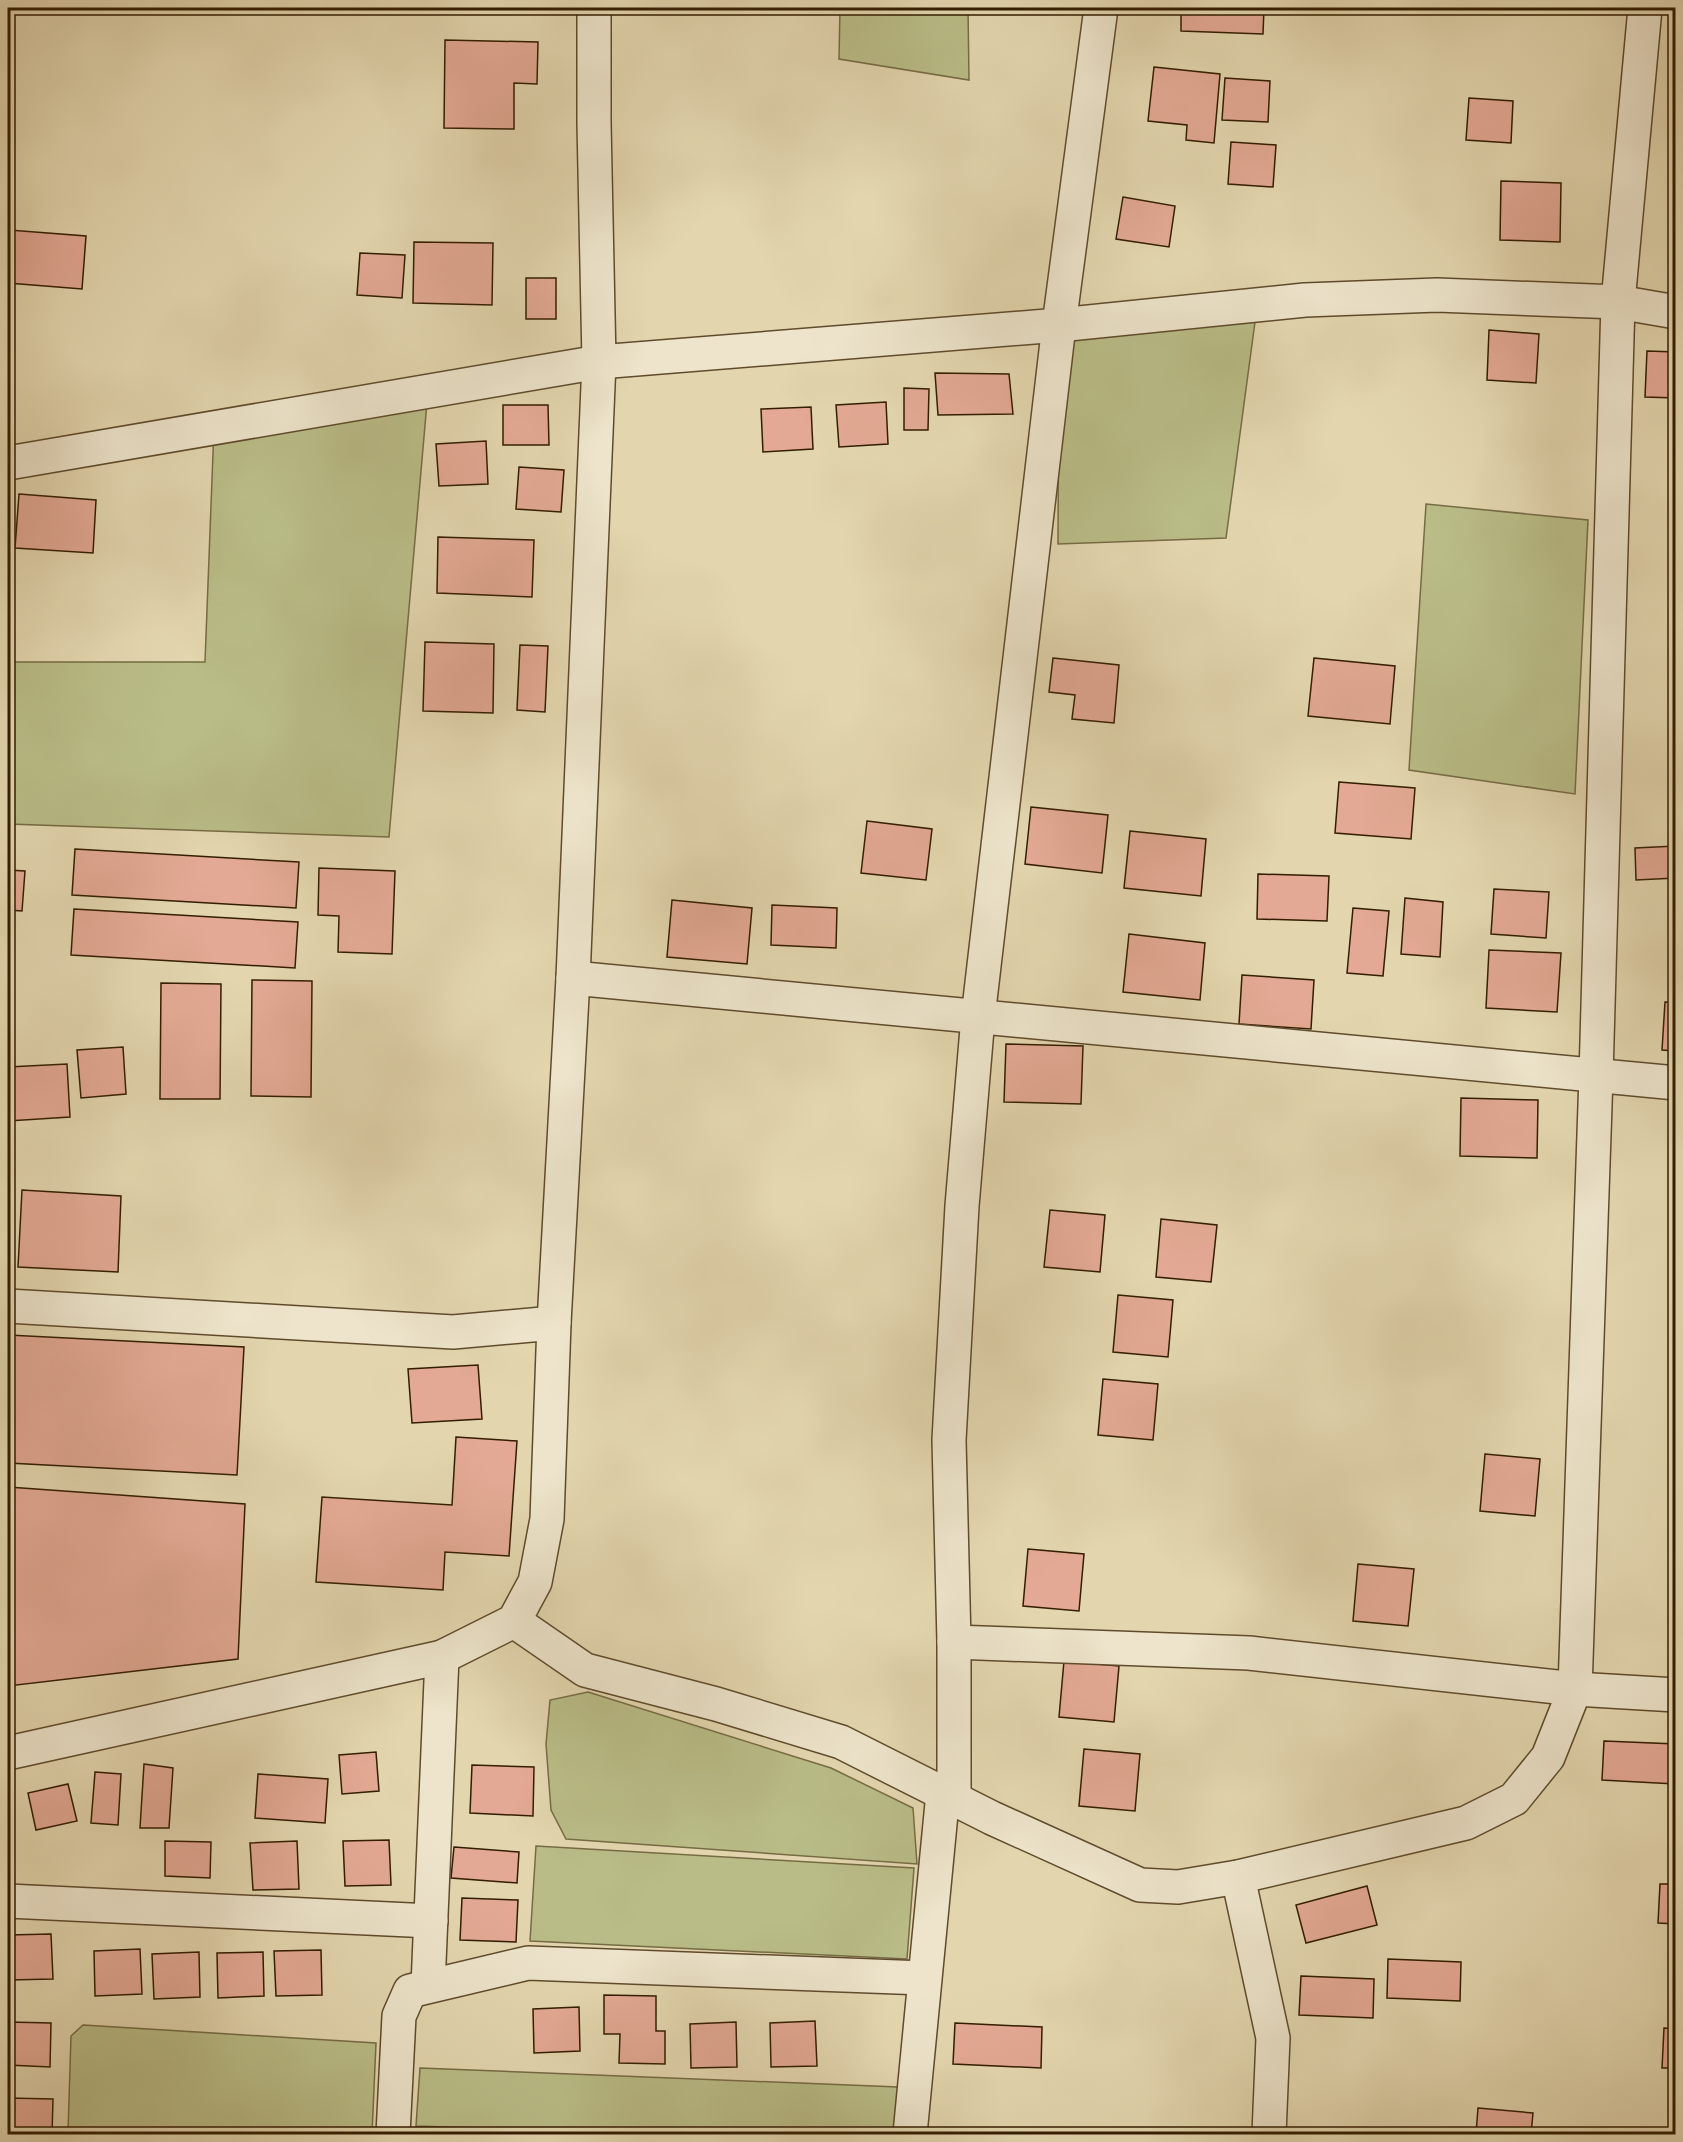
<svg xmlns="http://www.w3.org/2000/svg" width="1683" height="2142" viewBox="0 0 1683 2142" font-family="'IM FELL DW Pica',serif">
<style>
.green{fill:#b9bc87;stroke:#766c44;stroke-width:1.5}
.building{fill:#e3a994;stroke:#331d01;stroke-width:1.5}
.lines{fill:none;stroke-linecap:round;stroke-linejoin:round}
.minor-casing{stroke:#5f4b2c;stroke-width:36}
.tertiary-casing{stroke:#5f4b2c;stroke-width:36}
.minor{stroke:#ede4cb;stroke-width:33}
.tertiary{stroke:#ede4cb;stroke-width:33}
</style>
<rect width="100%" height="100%" fill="#e3d6af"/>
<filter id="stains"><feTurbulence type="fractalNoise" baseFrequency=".00333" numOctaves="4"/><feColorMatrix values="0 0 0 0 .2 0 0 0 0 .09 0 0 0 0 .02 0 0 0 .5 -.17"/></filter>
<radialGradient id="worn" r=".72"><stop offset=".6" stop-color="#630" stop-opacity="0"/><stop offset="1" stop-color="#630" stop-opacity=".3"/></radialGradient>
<!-- green -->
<g class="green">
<polygon points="840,8 968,8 969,80 839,59"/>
<polygon points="1255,322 1226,538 1058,544 1059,325"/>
<polygon points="428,391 389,837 8,824 8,662 205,662 214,427"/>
<polygon points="1426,504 1588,520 1575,794 1409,770"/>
<polygon points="588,1692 831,1768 913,1808 917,1864 566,1839 551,1810 546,1744 550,1700"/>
<polygon points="536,1846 914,1868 907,1959 530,1941"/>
<polygon points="83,2025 376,2043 372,2134 124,2134 68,2132 71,2036"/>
<polygon points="420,2068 898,2087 893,2134 663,2134 416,2126"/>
</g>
<!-- building -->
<g class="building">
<polygon points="1181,8 1264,8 1263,34 1181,31"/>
<polygon points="1298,8 1325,8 1324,13"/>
<polygon points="445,40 538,42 537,84 514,83 514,129 444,128"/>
<polygon points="1676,57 1676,105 1670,105"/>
<polygon points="1154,67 1220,74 1214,143 1186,140 1187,125 1148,121"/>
<polygon points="1225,78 1270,81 1268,122 1222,120"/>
<polygon points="1469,98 1513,101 1511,143 1466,140"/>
<polygon points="1231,142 1276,145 1273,187 1228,184"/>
<polygon points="1501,181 1561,183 1560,242 1500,240"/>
<polygon points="1123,197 1175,206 1169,247 1116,239"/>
<polygon points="9,230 86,236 82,289 8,283"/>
<polygon points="414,242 493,243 492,305 413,303"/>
<polygon points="360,253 405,255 402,298 357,295"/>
<rect x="526" y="278" width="30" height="41"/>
<polygon points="1489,330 1539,334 1536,383 1487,380"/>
<polygon points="1647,351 1676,352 1676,398 1645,397"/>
<polygon points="935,373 1009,374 1013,414 938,415"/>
<polygon points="904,388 929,389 928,430 904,430"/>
<polygon points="886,402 888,444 839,447 836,405"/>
<polygon points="503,405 548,405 549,445 503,445"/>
<polygon points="811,407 813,449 763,452 761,409"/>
<polygon points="486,441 488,484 439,486 436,444"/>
<polygon points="519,467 564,470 561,512 516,509"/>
<polygon points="19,494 96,500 93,553 15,548"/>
<polygon points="438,537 534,540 532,597 437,593"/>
<polygon points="425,642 494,644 493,713 423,711"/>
<polygon points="520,645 548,646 545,712 517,710"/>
<polygon points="1053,658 1119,665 1114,723 1072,719 1075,695 1049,692"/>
<polygon points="1314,658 1395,666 1390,724 1308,716"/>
<polygon points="1339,782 1415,788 1411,839 1335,833"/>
<polygon points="1031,807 1108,815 1102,873 1025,864"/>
<polygon points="867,821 932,829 926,880 861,873"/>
<polygon points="1130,831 1206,839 1201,896 1124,888"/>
<polygon points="1676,846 1676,878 1636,880 1635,848"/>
<polygon points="75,849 299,862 296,908 72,895"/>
<polygon points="319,868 395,871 392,954 338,952 339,916 318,915"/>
<polygon points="8,870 25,871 22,911 8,910"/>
<polygon points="1258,874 1329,876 1327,921 1257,919"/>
<polygon points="1494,889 1549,892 1546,938 1491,934"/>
<polygon points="1405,898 1443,902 1440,957 1401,954"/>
<polygon points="672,900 752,908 747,964 667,957"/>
<polygon points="772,905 837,908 836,948 771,945"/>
<polygon points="1353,908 1389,911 1383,976 1347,973"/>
<polygon points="74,909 298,922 295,968 71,955"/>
<polygon points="1129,934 1205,943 1200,1000 1123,992"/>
<polygon points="1489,950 1561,953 1557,1012 1486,1008"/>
<polygon points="1242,975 1314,980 1311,1029 1239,1024"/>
<polygon points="252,980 312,981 311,1097 251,1096"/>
<polygon points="161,983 221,984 220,1099 160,1099"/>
<polygon points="1665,1002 1676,1003 1676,1051 1662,1050"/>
<polygon points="1006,1044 1083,1046 1081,1104 1004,1102"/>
<polygon points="123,1047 126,1094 81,1098 77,1050"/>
<polygon points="67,1064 70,1117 8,1121 8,1067"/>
<polygon points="1461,1098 1538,1100 1537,1158 1460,1156"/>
<polygon points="22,1190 121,1196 118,1272 18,1267"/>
<polygon points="1050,1210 1105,1215 1100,1272 1044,1267"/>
<polygon points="1161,1219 1217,1225 1211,1282 1156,1277"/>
<polygon points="1118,1295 1173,1300 1168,1357 1113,1352"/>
<polygon points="8,1335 244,1347 237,1475 8,1463"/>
<polygon points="478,1365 482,1419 412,1423 408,1369"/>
<polygon points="1103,1379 1158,1384 1153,1440 1098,1435"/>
<polygon points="456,1437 517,1441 509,1556 445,1552 443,1590 316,1582 322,1497 452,1505"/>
<polygon points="1485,1454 1540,1459 1535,1516 1480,1511"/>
<polygon points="8,1487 245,1504 238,1659 8,1686"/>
<polygon points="1028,1549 1084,1554 1079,1611 1023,1606"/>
<polygon points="1358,1564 1414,1569 1408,1626 1353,1621"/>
<polygon points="1064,1661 1119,1666 1114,1722 1059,1717"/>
<polygon points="1604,1741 1676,1744 1675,1784 1602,1780"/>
<polygon points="1084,1749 1140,1754 1135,1811 1079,1806"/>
<polygon points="376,1752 379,1791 342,1794 339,1755"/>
<polygon points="144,1764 173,1768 169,1828 140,1828"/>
<polygon points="472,1765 534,1767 533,1816 470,1813"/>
<polygon points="95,1772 121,1774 118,1825 91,1823"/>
<polygon points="258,1774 328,1779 325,1823 255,1818"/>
<polygon points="68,1784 77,1821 36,1830 28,1793"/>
<polygon points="389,1840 391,1885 345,1886 343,1841"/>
<polygon points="165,1841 211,1842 210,1878 165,1876"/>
<polygon points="297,1841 299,1889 253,1890 250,1843"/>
<polygon points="454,1847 519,1852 517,1883 451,1878"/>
<polygon points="1660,1884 1676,1884 1676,1924 1658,1923"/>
<polygon points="1367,1886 1377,1925 1306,1943 1296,1905"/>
<polygon points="462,1898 518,1900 516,1942 460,1940"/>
<polygon points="51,1934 53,1979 8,1980 8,1935"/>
<polygon points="140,1949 142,1994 95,1996 94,1951"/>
<polygon points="321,1950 322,1995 276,1996 274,1951"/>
<polygon points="199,1952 200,1997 154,1999 152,1954"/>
<polygon points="263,1952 264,1996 218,1998 217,1953"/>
<polygon points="1388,1959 1461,1962 1460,2001 1387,1998"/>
<polygon points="1301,1976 1374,1979 1373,2018 1299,2015"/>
<polygon points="604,1995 656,1996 656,2031 665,2031 665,2064 619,2063 620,2034 604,2034"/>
<polygon points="579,2007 580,2051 534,2053 533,2009"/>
<polygon points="815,2021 817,2066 771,2067 770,2023"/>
<polygon points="8,2022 51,2023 50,2067 8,2065"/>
<polygon points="736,2022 737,2067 691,2068 690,2024"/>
<polygon points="955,2023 1042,2027 1041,2068 953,2064"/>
<polygon points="1664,2028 1676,2029 1676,2068 1662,2068"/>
<polygon points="8,2098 53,2099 52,2134 8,2134"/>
<polygon points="1478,2108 1533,2113 1531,2134 1476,2134"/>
</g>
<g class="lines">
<!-- minor casing -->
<g class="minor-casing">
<g id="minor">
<polyline points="573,978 1676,1083"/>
<polyline points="8,1306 453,1332 554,1323"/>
<polyline points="954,1642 1249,1653 1575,1689 1676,1695"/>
<polyline points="954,1798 954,1642 949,1440 962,1206 978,1017 1059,325 1101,8"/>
<polyline points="8,1901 431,1921"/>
<polyline points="428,1986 442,1657"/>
<polyline points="393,2134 399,2016 410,1991 528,1963 924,1978"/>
<polyline points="910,2134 943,1793"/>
</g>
</g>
<!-- tertiary casing -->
<g class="tertiary-casing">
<g id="tertiary">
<polyline points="8,463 599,362 1059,325 1305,300 1437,295 1618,302 1676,312"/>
<polyline points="514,1621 585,1670 716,1704 841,1742 992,1818 1140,1885 1178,1887 1238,1877 1466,1823 1514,1799 1548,1757 1575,1689 1596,1076 1618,302 1645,8"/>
<polyline points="8,1753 442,1657 514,1621 535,1582 547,1519 554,1323 573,978 599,362 594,123 594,8"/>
<polyline points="1238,1877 1273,2038 1269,2134"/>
</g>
</g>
<!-- minor -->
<use href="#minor" class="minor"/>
<!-- tertiary -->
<use href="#tertiary" class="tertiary"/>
</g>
<!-- margin -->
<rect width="1683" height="2142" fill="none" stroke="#e3d6af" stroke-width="30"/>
<rect x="9" y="9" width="1665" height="2124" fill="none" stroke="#331d01" stroke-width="3"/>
<rect x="15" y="15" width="1653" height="2112" fill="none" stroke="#331d01" stroke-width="1.5"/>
<rect width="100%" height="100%" filter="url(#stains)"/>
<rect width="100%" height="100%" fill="url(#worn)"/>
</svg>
